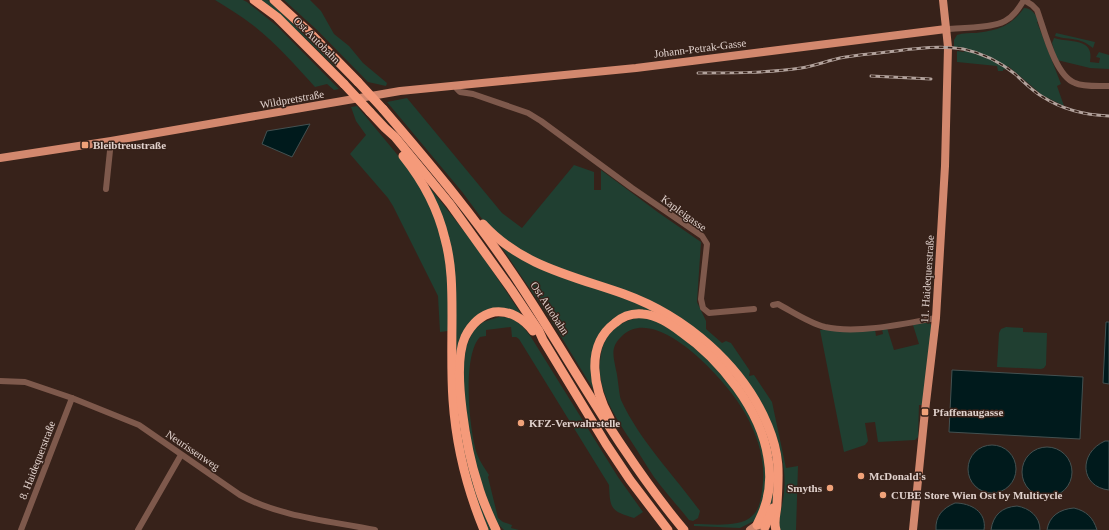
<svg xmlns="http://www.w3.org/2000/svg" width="1109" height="530" viewBox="0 0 1109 530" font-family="'Times New Roman',serif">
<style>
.green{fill:#203f31}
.water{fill:#001a1c;stroke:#435151}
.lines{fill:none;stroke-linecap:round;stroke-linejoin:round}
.minor{stroke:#7e594c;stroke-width:6}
.major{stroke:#d3886e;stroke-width:8}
.highway{stroke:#f59a7a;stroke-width:9}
.rail-casing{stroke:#b2a29c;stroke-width:3}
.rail{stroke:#37221a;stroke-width:1.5;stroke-dasharray:4.5;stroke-linecap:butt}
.highway-bridge{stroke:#f59a7a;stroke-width:9}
.poi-dot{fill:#f0a279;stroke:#37221a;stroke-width:1.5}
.labels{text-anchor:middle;stroke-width:3;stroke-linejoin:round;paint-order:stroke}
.street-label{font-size:11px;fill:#e0d1cc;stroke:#37221a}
.poi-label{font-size:11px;font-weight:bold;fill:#e0d1cc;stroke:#37221a;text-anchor:start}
</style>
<rect width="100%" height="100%" fill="#37221a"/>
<!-- green -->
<g class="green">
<path d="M215,0h28l4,2 30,24 62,63 -5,1 -7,-6 -12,3c-19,-21 -38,-43 -61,-61 -13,-10 -26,-18 -39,-26z"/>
<polygon points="261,0 268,0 308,38 334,65 336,68 301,34"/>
<polygon points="284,0 310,0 321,11 334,34 349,46 363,63 387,83 386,86 368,82 317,30"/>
<path d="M1024,8c8,0 12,7 15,13l-2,1 24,62 -4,2 7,20 -22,-11 -34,-29 -3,4 -2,-1v2h-5l-1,-5 -40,-4v-11l7,1 1,-4 -11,-1v-7l3,-5c6,-2 13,-2 19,-2 23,-3 34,-6 48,-25z"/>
<path d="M1056,33l39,9 -2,6c-15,-12 -21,-7 -38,-12z"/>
<path d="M1054,38c15,5 41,-1 36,24l9,1 1,-5 -4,-1 3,-5 10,3v14l-19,-1 -33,-8 -5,-17z"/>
<path d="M407,98l95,115 20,15 52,-63 20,7v18h7v-20l58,43 42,29 -4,60 9,19v8l16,14 4,-2 5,2 19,28 -1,5 5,-1 18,27 14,66 12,-2 -2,64h-17c-1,-13 4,-25 5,-38 2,-20 -2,-37 -8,-56l-97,-117 -127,-51 -40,-21 -27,-24 -22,-30 -76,-91z"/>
<polygon points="357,106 410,170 431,207 443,244 448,274 448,331 440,332 438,296 393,206 388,198 350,154 366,135 356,121 351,107"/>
<polygon points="428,185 475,245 520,312 520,314 491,311 462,339 460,404 493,530 488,530 476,501 465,463 457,405 455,292"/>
<path d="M500,245c7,2 13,7 18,11 7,4 14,8 22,11 36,14 76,24 110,41 71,37 158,128 115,213l-3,-1c31,-66 -16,-139 -67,-180 -14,-12 -31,-25 -50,-28 -24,-4 -45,16 -51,38 -2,11 -3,22 0,33 1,5 4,10 4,14l-49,-80z"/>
<path d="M499,317c17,0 22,7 32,20l87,140 25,35 -9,6c-23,-7 -24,-9 -25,-33l-90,-146 -3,-2h-4l-1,-10 -25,3v6l-6,1c-18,19 -11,92 -3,117 3,8 7,13 12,21l-1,2 10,41 5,4 9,3 -1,3 8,2h-15l-9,-9 -20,-56 -10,-61 -2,-34 3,-23 7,-16 10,-9z"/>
<path d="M641,317l15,4 19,10 43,37 30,42 18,45 -1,46 -9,19 -16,8 -46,-2v-2c16,0 46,4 58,-8 9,-7 10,-24 11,-34 2,-23 -6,-47 -17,-67 -14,-28 -87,-112 -123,-80 -13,12 -10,19 -7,35 2,7 3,25 5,30 19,41 52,74 79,111l-2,7 -5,3 -4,-1c-11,-14 -24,-28 -35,-43 -8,-12 -15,-24 -23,-36 -13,-20 -28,-42 -31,-66 -1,-7 0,-15 1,-21 4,-23 19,-33 40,-37z"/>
<polygon points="928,321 932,326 924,394 922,405 919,405 918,437 915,440 878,442 875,422 865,423 868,441 865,445 844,452 820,330 875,329 876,336 883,334 882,329 887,328 894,350 919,344 913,325"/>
<polygon points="1006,327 1023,328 1023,332 1047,333 1046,365 1044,368 1041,369 997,367 999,333 1001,329"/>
</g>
<!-- water -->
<g class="water">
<polygon points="310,124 292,157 262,144 267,131"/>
<polygon points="1106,322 1109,322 1109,384 1103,383"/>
<polygon points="952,370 1083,377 1080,439 949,432"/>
<path d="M1105,441h4v49c-29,-3 -31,-37 -4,-49z"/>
<circle cx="992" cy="469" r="24"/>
<circle cx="1047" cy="472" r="25"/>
<path d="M955,503c16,0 32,9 29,27h-48c-1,-14 7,-22 19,-27z"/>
<path d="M1017,506c12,2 23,10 23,24h-49c2,-15 11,-23 26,-24z"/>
<path d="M1074,508c12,3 19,9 23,22h-50c2,-14 13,-21 27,-22z"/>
</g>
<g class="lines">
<!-- minor -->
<g class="minor">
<path d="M1024,0l8,5 5,5c7,19 18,66 38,73 8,4 24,3 34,3"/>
<path d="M946,29c15,-1 47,-1 59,-8 9,-5 14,-13 19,-21"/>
<polyline points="457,85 457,89 460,92 473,94 528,113 541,121 632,188 702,236 707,244 701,299 703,308 709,313 754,309"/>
<polyline points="106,189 111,141"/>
<path d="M773,305l5,-1c15,8 31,19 47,23 32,7 79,-3 111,-9"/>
<path d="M0,381l25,1 47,16 67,27 101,70c40,22 91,26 135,35"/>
<polyline points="21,530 72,398"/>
<polyline points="138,530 181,455"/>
</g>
<!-- major -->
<g class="major">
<polyline points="0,158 111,141 400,91 636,68 946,29"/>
<polyline points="750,530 757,525 763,526"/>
<polyline points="913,530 925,411 936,318 945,166 948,47 943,0"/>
</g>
<!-- highway -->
<g class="highway">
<polyline points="254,0 277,17 344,84"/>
<polyline points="274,0 309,32 358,82"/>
<path d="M383,109c49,57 97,114 138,177 54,82 100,169 163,244"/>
<polyline points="370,112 385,128 395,137 450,204 511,289 539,331 543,340 606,444 630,480 668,530"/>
<path d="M403,156c20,25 35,53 42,83 7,25 7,51 7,76 0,28 -1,57 1,85 3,45 14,89 31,130"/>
<path d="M483,224c38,42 90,52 141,70 61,22 119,71 144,132 12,29 11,47 9,77 0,9 -4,18 -1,27"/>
<path d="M610,419c-16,-29 -26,-73 5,-96 8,-7 18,-10 28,-9 14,1 27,10 38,18 39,27 80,78 87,126 3,17 2,35 -4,51 -2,6 -5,11 -7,16"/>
<polyline points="765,527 773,508"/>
<path d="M496,530c-7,-15 -14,-30 -18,-45 -11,-33 -27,-117 -13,-148 6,-12 16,-22 29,-25 16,-2 30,7 39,19"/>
</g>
<!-- rail casing -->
<g class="rail-casing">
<g id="rail">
<path d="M698,73c35,0 69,0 103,-5 13,-2 26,-7 39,-10 15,-3 32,-4 48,-6 25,-3 50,-7 75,-3 19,4 37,13 52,25 9,8 17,17 28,23 20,13 43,18 66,19"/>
<polyline points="871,76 931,79"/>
</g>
</g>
<!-- rail -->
<use href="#rail" class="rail"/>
<!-- highway-bridge -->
<g class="highway-bridge">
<polyline points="358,82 383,109"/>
<polyline points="344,84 370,112"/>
</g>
</g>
<!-- markers -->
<g class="poi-dot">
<rect x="81" y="141" width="8" height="8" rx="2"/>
<rect x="921" y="408" width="8" height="8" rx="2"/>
<circle cx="521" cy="423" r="4"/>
<circle cx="861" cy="476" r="4"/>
<circle cx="830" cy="488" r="4"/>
<circle cx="883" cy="495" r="4"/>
</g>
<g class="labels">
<!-- street labels -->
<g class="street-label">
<text transform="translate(317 40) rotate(45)" y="4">Ost Autobahn</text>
<text transform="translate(700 48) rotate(-7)" y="4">Johann-Petrak-Gasse</text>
<text transform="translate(292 99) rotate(-10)" y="4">Wildpretstraße</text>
<text transform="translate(684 213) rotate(36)" y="4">Kapleigasse</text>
<text transform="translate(927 279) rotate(-86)" y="4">11. Haidequerstraße</text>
<text transform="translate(550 308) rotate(57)" y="4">Ost Autobahn</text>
<text transform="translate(193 450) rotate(34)" y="4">Neurissenweg</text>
<text transform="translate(37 460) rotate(-69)" y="4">8. Haidequerstraße</text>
</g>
<!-- poi labels -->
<g class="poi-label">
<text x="93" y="149">Bleibtreustraße</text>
<text x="933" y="416">Pfaffenaugasse</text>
<text x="529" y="427">KFZ-Verwahrstelle</text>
<text x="869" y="480">McDonald's</text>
<text x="822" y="492" text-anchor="end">Smyths</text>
<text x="891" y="499">CUBE Store Wien Ost by Multicycle</text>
</g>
</g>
</svg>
